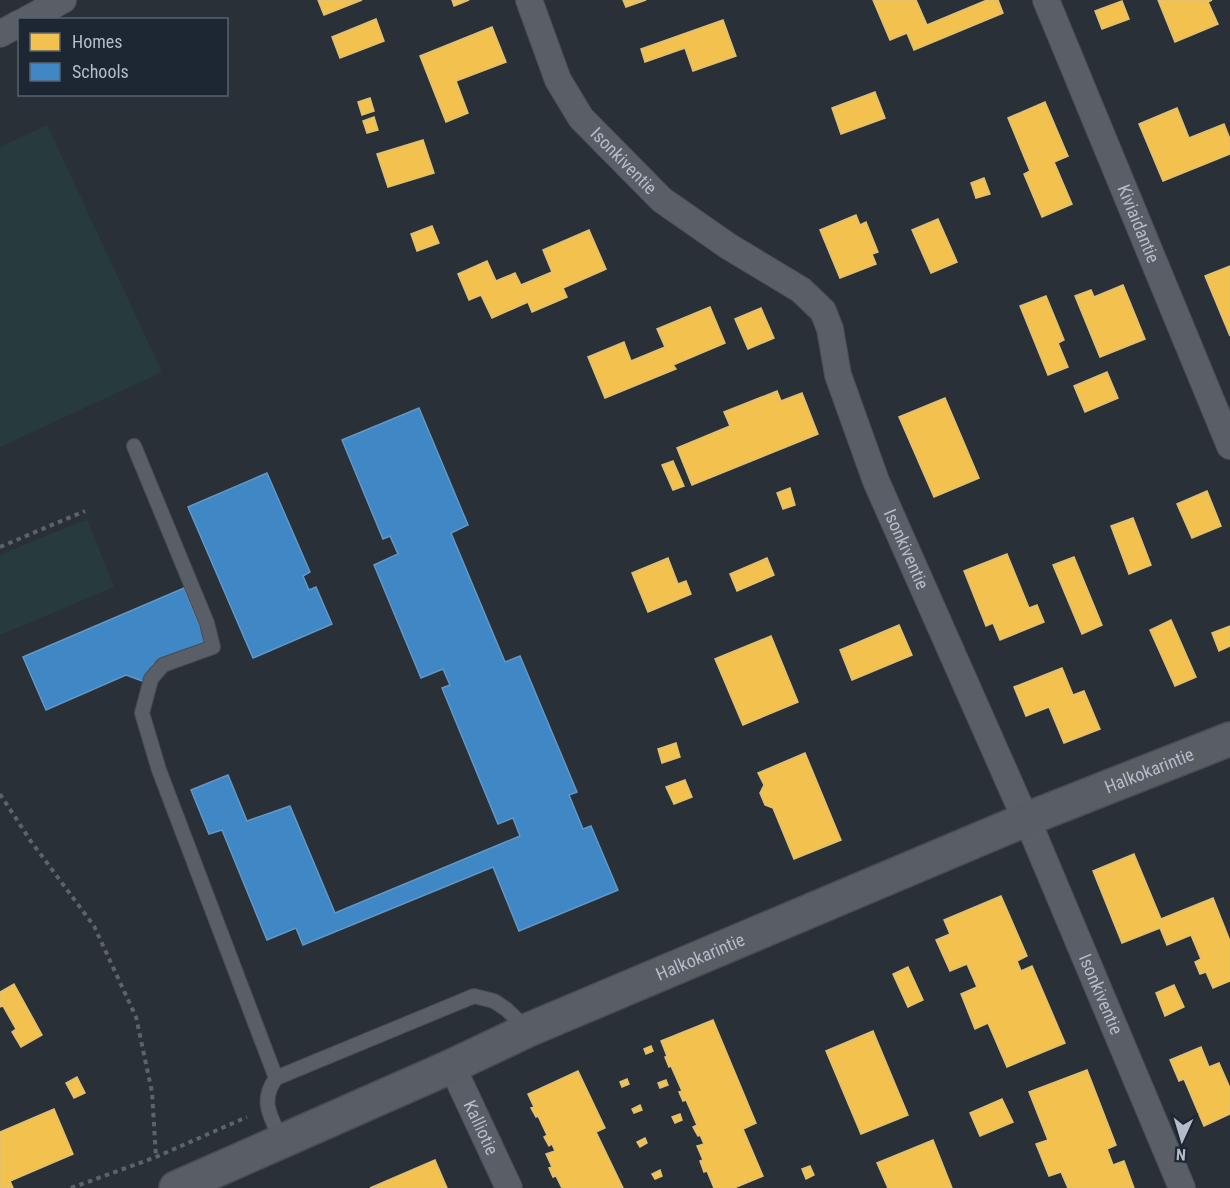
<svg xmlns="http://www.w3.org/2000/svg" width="1230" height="1188" viewBox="0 0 1230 1188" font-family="'Roboto Condensed',sans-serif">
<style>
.green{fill:#273a3e}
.homes{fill:#f2c14e;stroke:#dfc073;stroke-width:1.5}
.schools{fill:#3f88c5;stroke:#6298c6;stroke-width:1.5}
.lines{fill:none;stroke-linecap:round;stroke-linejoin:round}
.lane-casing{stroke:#484c53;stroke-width:16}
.street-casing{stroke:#484c53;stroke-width:28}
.secondary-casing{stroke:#484c53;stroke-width:36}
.path{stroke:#5d636a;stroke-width:4;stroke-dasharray:4.5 4.5;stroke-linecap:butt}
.lane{stroke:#5a5e66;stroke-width:14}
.street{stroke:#5a5e66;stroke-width:26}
.secondary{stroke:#595d64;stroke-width:33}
.labels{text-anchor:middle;stroke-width:6;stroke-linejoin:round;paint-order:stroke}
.street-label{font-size:18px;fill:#b4bcc9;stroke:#1d2633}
</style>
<rect width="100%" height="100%" fill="#2a3038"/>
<!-- green -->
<g class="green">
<polygon points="47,125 162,372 0,447 0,147"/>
<polygon points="87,519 114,587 0,635 0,555"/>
</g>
<!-- homes -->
<g class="homes">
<polygon points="318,0 362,0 324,15"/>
<polygon points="452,0 469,0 454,6"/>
<polygon points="623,0 646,0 626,7"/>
<polygon points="873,0 916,0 927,25 987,0 998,0 1003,13 914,50 907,33 890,40"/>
<polygon points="1158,0 1212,0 1208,2 1218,24 1175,42"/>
<polygon points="1122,1 1129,19 1102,29 1095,11"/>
<polygon points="376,19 384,41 340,58 332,37"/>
<polygon points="723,20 736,56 693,71 685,48 645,62 641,49"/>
<polygon points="492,27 506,62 456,81 468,113 446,122 420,56"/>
<polygon points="875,92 885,118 841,134 832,108"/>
<polygon points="370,98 374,111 362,115 358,102"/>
<polygon points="1045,102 1068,156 1054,162 1072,204 1042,217 1024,174 1030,171 1008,118"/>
<polygon points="1177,108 1189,138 1224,124 1230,139 1230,154 1163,181 1139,124"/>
<polygon points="374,117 378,130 367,133 363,121"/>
<polygon points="423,140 434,173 388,187 377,154"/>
<polygon points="984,178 990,194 976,198 971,183"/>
<polygon points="856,215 860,225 866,222 878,252 872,254 876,264 840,278 820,230"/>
<polygon points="938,219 957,262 931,273 912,230"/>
<polygon points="432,226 439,243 417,251 411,234"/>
<polygon points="589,230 606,269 563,288 567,297 532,312 528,302 492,318 481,295 469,300 458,274 487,261 496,281 515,273 521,285 552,272 543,250"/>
<polygon points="1230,266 1230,336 1205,276"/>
<polygon points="1123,285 1145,339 1100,357 1075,296 1091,290 1094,297"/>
<polygon points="1046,296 1064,340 1058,343 1068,367 1048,375 1020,306"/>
<polygon points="710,307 725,343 673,365 676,369 605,398 588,357 624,342 631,361 665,347 657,329"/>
<polygon points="761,308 774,338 748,349 735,319"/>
<polygon points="1107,372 1118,398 1085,412 1074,386"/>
<polygon points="777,391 781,401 802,393 818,434 692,485 677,448 730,426 724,412"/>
<polygon points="945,398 979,478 934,497 899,417"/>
<polygon points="673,461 684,486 673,490 662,465"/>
<polygon points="790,488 795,505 783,509 777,493"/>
<polygon points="1207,491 1221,526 1192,538 1177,504"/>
<polygon points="1133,518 1151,565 1129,574 1111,526"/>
<polygon points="1007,554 1029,608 1037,605 1044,622 1000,640 993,623 986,626 964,571"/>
<polygon points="1074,557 1102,625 1082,634 1053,565"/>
<polygon points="668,558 678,584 686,581 691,594 648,612 632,573"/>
<polygon points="767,558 774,575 737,591 730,574"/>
<polygon points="1171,620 1196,677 1175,686 1150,630"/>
<polygon points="899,625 912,655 852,680 840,650"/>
<polygon points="1230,626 1230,646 1219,651 1212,633"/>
<polygon points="771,636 798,702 743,725 715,659"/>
<polygon points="1062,668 1073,695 1084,691 1100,729 1064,743 1049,707 1026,716 1014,687"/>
<polygon points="676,743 680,757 662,763 658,749"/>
<polygon points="805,753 841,840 794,859 773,808 765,805 760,793 764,785 758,773"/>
<polygon points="685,780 692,797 674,804 666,787"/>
<polygon points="1134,854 1161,919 1213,898 1230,941 1230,981 1213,988 1206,972 1200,974 1195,962 1201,959 1191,935 1167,945 1160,928 1122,943 1093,871"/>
<polygon points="1001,896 1027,956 1017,961 1021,971 1032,966 1065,1043 1007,1067 988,1023 975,1029 961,994 977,987 967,964 950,971 936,940 950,934 944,920"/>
<polygon points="908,967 923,1000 908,1007 893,974"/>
<polygon points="14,984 42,1035 21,1047 12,1032 16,1029 3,1006 0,1007 0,992"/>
<polygon points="1174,985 1184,1007 1165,1016 1156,993"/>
<polygon points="713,1020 756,1123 743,1129 763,1176 734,1188 714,1188 707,1171 704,1172 700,1161 703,1160 697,1146 704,1144 700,1135 698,1136 693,1127 697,1125 686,1100 683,1101 679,1092 682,1091 671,1066 669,1067 665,1057 667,1056 661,1041"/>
<polygon points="873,1031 908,1115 861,1134 826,1051"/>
<polygon points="651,1046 653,1051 646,1054 644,1049"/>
<polygon points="1201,1047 1209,1067 1219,1063 1230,1088 1230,1114 1204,1126 1184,1079 1179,1081 1170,1060"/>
<polygon points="1087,1070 1116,1145 1107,1149 1113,1165 1124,1161 1134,1188 1068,1188 1061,1172 1049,1176 1036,1144 1048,1140 1029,1092"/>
<polygon points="578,1071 605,1128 596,1132 623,1188 562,1188 556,1176 553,1177 549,1168 552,1167 546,1154 555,1151 552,1144 549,1146 544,1137 547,1135 538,1116 536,1117 531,1108 534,1107 528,1094"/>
<polygon points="77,1077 85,1093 74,1098 66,1083"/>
<polygon points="627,1079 629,1084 622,1087 620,1082"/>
<polygon points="666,1080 668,1085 660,1088 658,1083"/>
<polygon points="1002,1099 1013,1122 980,1136 970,1113"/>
<polygon points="640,1105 642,1110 634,1113 632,1109"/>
<polygon points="54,1109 73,1154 10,1181 13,1188 0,1188 0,1132"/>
<polygon points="680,1114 682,1120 675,1123 672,1117"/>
<polygon points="645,1138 647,1143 640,1147 637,1142"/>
<polygon points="933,1140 952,1188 888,1188 877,1163"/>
<polygon points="435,1160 447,1188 370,1188"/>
<polygon points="810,1166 814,1175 806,1179 802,1169"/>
<polygon points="660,1170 662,1176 655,1179 652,1174"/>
</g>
<!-- schools -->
<g class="schools">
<polygon points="419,408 468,525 451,533 505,662 520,656 577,792 569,795 583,829 591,826 618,890 519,931 493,867 303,945 296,928 267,940 222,830 209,834 191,790 228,775 247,821 290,806 335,913 520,836 513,818 498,824 442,688 450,685 443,669 421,678 374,565 398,554 390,536 383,539 342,440"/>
<polygon points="267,473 310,572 303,576 309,590 316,587 332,624 253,658 188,507"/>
<polygon points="184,588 206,641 153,664 145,682 126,675 46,710 23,657"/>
</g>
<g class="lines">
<!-- lane casing -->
<g class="lane-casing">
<g id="lane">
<polyline points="134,446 207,623 213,647 163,665 151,679 142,713 159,770 276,1078"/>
<path d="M282,1141c-11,-24 -23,-39 -6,-63l198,-82 20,5 12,8 22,21"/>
</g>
</g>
<!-- street casing -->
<g class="street-casing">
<g id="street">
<path id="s1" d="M529,0l29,80 23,38 81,82 66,46 73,44 22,21 7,18 8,46 38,106 141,319 10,19 155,369"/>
<path id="s2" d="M1046,0l184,446"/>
<polyline points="26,20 63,0"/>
<polyline points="0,34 20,23"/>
<path id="s3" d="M452,1066l57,122"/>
</g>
</g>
<!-- secondary casing -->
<g class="secondary-casing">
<g id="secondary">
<path id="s4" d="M176,1188l276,-122 76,-36 499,-211 203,-80"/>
</g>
</g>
<!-- path -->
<g class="path">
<polyline points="0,547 85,511"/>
<polyline points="0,794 30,840 94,926 136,1017 152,1092 156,1157"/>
<polyline points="71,1188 156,1157 247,1117"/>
</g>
<!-- lane -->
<use href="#lane" class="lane"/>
<!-- street -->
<use href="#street" class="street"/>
<!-- secondary -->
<use href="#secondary" class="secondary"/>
</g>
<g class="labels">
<!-- street labels -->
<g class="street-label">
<text dy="6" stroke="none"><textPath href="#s1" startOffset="190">Isonkiventie</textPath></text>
<text dy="6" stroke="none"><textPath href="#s2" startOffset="242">Kiviaidantie</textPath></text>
<text dy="6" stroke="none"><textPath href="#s1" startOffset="694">Isonkiventie</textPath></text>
<text dy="6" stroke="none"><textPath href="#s4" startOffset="1059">Halkokarintie</textPath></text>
<text dy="6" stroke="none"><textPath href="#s4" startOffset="573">Halkokarintie</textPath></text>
<text dy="6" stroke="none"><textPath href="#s1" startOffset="1180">Isonkiventie</textPath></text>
<text dy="6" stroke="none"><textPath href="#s3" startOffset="68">Kalliotie</textPath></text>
</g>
</g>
<!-- legend -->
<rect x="18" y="18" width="210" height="78" fill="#1d2633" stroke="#59626f" stroke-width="1.5"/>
<rect x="30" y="33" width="30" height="18" fill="#f2c14e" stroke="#59626f" stroke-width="1.5"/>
<text x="72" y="48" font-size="18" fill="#b4bcc9">Homes</text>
<rect x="30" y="63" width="30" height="18" fill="#3f88c5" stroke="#59626f" stroke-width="1.5"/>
<text x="72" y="78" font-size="18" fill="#b4bcc9">Schools</text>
<!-- north arrow -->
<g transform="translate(1182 1140) rotate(184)" stroke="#1d2633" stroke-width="4.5" paint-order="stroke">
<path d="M0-4.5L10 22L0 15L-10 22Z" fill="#b4bcc9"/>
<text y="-9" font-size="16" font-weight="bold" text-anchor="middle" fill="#b4bcc9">N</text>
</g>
</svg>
